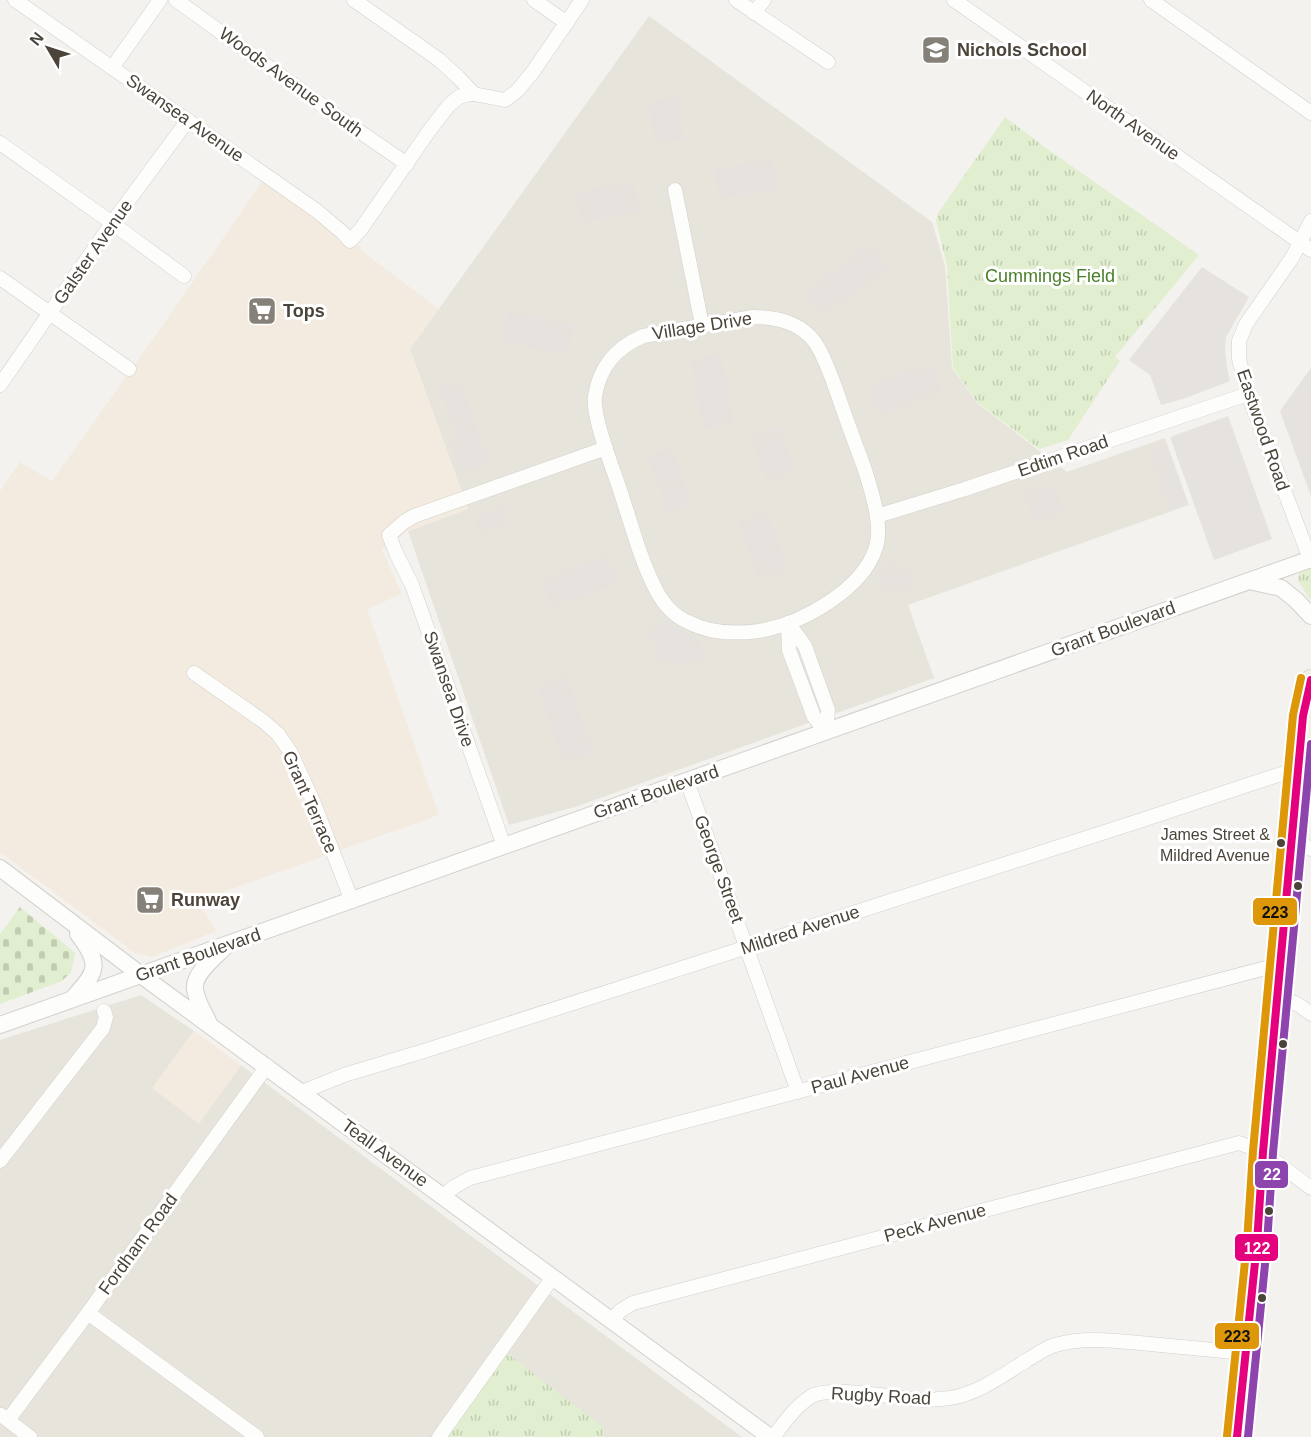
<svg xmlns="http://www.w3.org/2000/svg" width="1311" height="1437" viewBox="0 0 1311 1437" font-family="Arial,sans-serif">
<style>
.residential{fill:#e7e4dc}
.commercial{fill:#f3ebdf}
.cemetery{fill:url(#cemetery-stones)}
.park{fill:url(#park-tufts)}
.parking{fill:#e6e3df}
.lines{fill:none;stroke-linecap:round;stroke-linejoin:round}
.minor-casing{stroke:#d2d0cb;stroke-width:15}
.tertiary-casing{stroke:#d2d0cb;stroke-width:18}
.primary-casing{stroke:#d6cebb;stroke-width:22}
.minor{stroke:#fdfdfc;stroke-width:14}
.tertiary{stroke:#fdfdfc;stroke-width:16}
.primary{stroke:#f2efe6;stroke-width:21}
.bus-1-casing{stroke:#fff;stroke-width:12}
.bus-2-casing{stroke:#fff;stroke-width:12}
.bus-3-casing{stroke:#fff;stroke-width:12}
.bus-1{stroke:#e5007d;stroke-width:8}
.bus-2{stroke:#8e44ad;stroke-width:8}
.bus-3{stroke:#dd9709;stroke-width:8}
.bus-dot{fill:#4b4439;stroke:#fff;stroke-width:2}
.labels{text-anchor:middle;stroke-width:6;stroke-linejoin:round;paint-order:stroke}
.bus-label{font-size:16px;fill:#4b4439;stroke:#fff;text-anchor:end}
.poi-label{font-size:18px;font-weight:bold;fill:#4b4439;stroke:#fff;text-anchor:start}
.street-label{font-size:18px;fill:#4b4439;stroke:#fff}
.park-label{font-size:18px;fill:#4a7f2a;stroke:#fff}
.line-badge{stroke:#fff;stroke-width:2}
.badge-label{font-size:16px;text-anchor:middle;font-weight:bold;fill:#fff}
.pale-badge-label{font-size:16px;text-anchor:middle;font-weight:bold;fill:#111}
</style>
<defs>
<pattern id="cemetery-stones" width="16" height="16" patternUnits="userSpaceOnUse" patternTransform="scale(1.5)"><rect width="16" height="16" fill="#e1eecf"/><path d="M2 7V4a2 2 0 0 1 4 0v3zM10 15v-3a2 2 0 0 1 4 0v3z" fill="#c3cdb2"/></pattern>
<pattern id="park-tufts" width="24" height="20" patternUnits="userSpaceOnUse" patternTransform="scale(1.5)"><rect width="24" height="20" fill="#e1eecf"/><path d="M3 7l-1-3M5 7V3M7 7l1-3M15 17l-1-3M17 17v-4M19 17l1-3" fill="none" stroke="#c3cdb2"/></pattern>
</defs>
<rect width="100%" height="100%" fill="#f4f2ee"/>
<!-- residential -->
<g class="residential">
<polygon points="649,16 932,222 945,266 952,368 977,403 1067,472 1165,438 1189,505 908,605 934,678 575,807 509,825 408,531 468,509 410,349"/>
<polygon points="141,995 194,1031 153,1088 199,1123 241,1065 742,1437 0,1437 0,1040"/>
</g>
<!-- commercial -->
<g class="commercial">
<polygon points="269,172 343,222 363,252 439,309 410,349 468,509 408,531 382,550 402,594 367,609 439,815 198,901 216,931 152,957 135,953 0,852 0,491 20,462 52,481 155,336"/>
<polygon points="194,1031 241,1065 199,1124 152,1088"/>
</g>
<!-- cemetery -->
<polygon class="cemetery" points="20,907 75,953 71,972 62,981 0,1004 0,934"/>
<!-- park -->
<g class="park">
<polygon points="1005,117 1046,148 1199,255 1115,357 1120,361 1068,440 1039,449 977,402 953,368 947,266 936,220 938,213"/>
<polygon points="1311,568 1311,601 1298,581 1299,573"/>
<polygon points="502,1349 604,1428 604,1437 439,1437"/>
</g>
<!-- parking -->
<g class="parking">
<polygon points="678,96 684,139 655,143 648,101"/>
<polygon points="772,159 777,189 719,199 714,169"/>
<polygon points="634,182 639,212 581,222 576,192"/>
<polygon points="870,244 888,269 823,316 805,292"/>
<polygon points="1202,267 1249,297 1226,337 1225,350 1227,368 1230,381 1183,399 1161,405 1150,375 1129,360"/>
<polygon points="508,312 574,325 568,355 502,342"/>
<polygon points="721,354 734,424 703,429 691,359"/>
<polygon points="932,364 942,392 878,415 868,386"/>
<polygon points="1311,368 1311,496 1280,411"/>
<polygon points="450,380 452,384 460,382 489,463 461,473 450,443 458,440 438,384"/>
<polygon points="1228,416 1272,539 1214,560 1170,437"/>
<polygon points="779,426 795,471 767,482 751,436"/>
<polygon points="1166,445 1187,504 1169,510 1149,451"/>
<polygon points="672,448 691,505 668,513 648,456"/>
<polygon points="1054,484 1063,512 1034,522 1024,493"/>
<polygon points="503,506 509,522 480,533 474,516"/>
<polygon points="767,511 788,570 759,580 738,521"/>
<polygon points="607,555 618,583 551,608 541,580"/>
<polygon points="888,561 916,575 907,593 895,587 890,596 875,588"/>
<polygon points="667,622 699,640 706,657 675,669 671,659 660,663 648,629"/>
<polygon points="566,675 593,752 564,762 537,686"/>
</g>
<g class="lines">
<!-- minor casing -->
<g class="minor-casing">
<g id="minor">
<polyline points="15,0 317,211 343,233 350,241 361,229 429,131 449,105 459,97 468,94 474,94"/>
<polyline points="176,0 334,114 407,164"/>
<polyline points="354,0 438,59 458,77 474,94 505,100 517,91 532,73 582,0"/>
<polyline points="534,0 567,23"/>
<polyline points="736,0 828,62"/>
<polyline points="954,0 1311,250"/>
<polyline points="1151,0 1311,113"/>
<polyline points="754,13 764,0"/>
<polyline points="112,68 160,0"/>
<polyline points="0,143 112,223 184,276"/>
<polyline points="675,190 702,325"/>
<polyline points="0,278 129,369"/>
<path d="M753,317c23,0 46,5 61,24 10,13 18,38 24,54 8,24 17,48 26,72 7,22 19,58 12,80 -13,43 -75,77 -117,84 -23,3 -50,2 -71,-9 -14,-6 -25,-19 -32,-32 -17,-33 -26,-71 -38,-106 -7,-20 -26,-69 -23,-88 5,-30 21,-48 48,-60z"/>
<polyline points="0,385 112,223 188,120"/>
<polyline points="877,516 965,489 1248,394"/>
<polyline points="1310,559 1248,394 1239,359 1239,341 1246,324 1292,258 1311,221"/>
<polygon points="788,623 805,646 828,710 826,732 814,717 789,650"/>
<polyline points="194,673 263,721 278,734 291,753 313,801 352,901"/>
<polyline points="687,781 798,1092"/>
<polyline points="1292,839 1311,849"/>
<polyline points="504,846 412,585 396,553 389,535 404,522 414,516 606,448"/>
<polyline points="1278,996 1299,1005 1311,1014"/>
<polyline points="302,1092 344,1075 424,1051 1136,822 1299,768"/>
<polyline points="0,1161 103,1028 106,1017 104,1011"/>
<polyline points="443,1196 454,1187 470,1178 1281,964"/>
<polyline points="88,1313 257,1437"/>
<polyline points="612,1320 620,1311 633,1303 1239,1143 1263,1152 1311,1188"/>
<polyline points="1,1415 30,1437"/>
<polyline points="8,1420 88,1313 267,1066"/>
<polyline points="439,1437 553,1277"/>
<path d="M773,1437c11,-14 22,-30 37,-40 19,-13 89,2 113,3 8,0 18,-1 27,-2 28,-4 53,-23 77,-38 9,-5 18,-12 28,-15 31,-9 63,-4 95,-1 31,3 63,6 95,9"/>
</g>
</g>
<!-- tertiary casing -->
<g class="tertiary-casing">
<g id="tertiary">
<polyline points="1249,581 1281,588 1296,600 1311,616"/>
<polyline points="0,868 141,975 770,1437"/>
<path d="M73,998c25,-27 28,-34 5,-64"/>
<path d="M208,1021c-5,-10 -12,-21 -13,-32 -2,-15 20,-32 30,-42"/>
<polyline points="0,1025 1311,559"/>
</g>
</g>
<!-- primary casing -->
<g class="primary-casing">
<polyline id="primary" points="1237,1437 1257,1243 1263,1152 1303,716 1311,680"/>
</g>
<!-- minor -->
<use href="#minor" class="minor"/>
<!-- tertiary -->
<use href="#tertiary" class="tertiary"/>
<!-- primary -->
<use href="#primary" class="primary"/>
<!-- bus-1 casing -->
<g class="bus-1-casing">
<polyline id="bus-1" points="1237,1437 1257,1243 1263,1152 1303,716 1311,680"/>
</g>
<!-- bus-2 casing -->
<g class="bus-2-casing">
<polyline id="bus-2" points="1248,1437 1267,1244 1273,1153 1311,744"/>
</g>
<!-- bus-3 casing -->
<g class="bus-3-casing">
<polyline id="bus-3" points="1227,1436 1247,1242 1253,1151 1293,715 1301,678"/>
</g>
<!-- bus-1 -->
<use href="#bus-1" class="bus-1"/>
<!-- bus-2 -->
<use href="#bus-2" class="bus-2"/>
<!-- bus-3 -->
<use href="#bus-3" class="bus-3"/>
</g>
<!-- icons -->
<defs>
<g id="school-square" transform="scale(1.5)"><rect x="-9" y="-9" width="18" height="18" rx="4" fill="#868178" stroke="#fff"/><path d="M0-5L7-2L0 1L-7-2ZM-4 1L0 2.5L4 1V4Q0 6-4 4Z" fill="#fff"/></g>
<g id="supermarket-square" transform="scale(1.5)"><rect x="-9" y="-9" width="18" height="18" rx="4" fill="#868178" stroke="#fff"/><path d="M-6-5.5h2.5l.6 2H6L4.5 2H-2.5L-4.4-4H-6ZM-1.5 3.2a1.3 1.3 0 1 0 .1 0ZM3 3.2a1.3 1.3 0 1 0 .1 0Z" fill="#fff"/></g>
</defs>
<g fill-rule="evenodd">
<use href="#school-square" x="936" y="50"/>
<use href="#supermarket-square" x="262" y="311"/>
<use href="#supermarket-square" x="150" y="900"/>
</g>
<!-- markers -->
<g class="bus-dot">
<circle cx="1281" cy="843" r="5"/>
<circle cx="1298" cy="886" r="5"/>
<circle cx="1283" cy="1044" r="5"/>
<circle cx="1269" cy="1211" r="5"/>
<circle cx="1262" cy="1298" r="5"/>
</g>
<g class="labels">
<!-- bus labels -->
<g class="bus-label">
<text x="1270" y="840">James Street &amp;<tspan x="1270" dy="21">Mildred Avenue</tspan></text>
</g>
<!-- poi labels -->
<g class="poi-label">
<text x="957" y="56">Nichols School</text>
<text x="283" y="317">Tops</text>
<text x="171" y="906">Runway</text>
</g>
<!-- street labels -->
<g class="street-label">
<text transform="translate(291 82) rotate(36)" y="6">Woods Avenue South</text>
<text transform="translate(185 118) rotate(35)" y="6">Swansea Avenue</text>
<text transform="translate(1133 125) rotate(35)" y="6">North Avenue</text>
<text transform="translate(93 252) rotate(-55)" y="6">Galster Avenue</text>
<text transform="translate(702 326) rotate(-9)" y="6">Village Drive</text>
<text transform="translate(1263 430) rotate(71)" y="6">Eastwood Road</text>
<text transform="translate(1063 456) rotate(-19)" y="6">Edtim Road</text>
<text transform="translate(1113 629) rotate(-20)" y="6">Grant Boulevard</text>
<text transform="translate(449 689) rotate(71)" y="6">Swansea Drive</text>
<text transform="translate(656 792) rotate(-19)" y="6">Grant Boulevard</text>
<text transform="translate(310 802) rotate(66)" y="6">Grant Terrace</text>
<text transform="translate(719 869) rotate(70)" y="6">George Street</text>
<text transform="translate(800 930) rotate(-18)" y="6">Mildred Avenue</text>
<text transform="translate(198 955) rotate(-19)" y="6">Grant Boulevard</text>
<text transform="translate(860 1075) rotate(-15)" y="6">Paul Avenue</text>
<text transform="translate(385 1153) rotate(36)" y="6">Teall Avenue</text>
<text transform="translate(935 1223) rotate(-15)" y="6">Peck Avenue</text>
<text transform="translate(138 1244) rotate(-54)" y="6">Fordham Road</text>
<text transform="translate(881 1396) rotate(3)" y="6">Rugby Road</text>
</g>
<!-- park labels -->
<g class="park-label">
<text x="1050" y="282">Cummings Field</text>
</g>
</g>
<g class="line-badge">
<rect x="1252" y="897" width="46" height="29" rx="6" fill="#dd9709"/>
<rect x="1254" y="1160" width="35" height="29" rx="6" fill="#8e44ad"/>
<rect x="1234" y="1233" width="45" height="29" rx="6" fill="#e5007d"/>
<rect x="1214" y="1322" width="46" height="28" rx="6" fill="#dd9709"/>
</g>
<g class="badge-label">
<text x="1272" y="1180">22</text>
<text x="1257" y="1254">122</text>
</g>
<g class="pale-badge-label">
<text x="1275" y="918">223</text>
<text x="1237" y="1342">223</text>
</g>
<!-- north arrow -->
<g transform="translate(48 48) rotate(309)" stroke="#ffffff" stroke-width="4.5" paint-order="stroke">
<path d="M0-4.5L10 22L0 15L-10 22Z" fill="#4b4439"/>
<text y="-9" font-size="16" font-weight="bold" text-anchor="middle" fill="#4b4439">N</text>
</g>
</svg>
